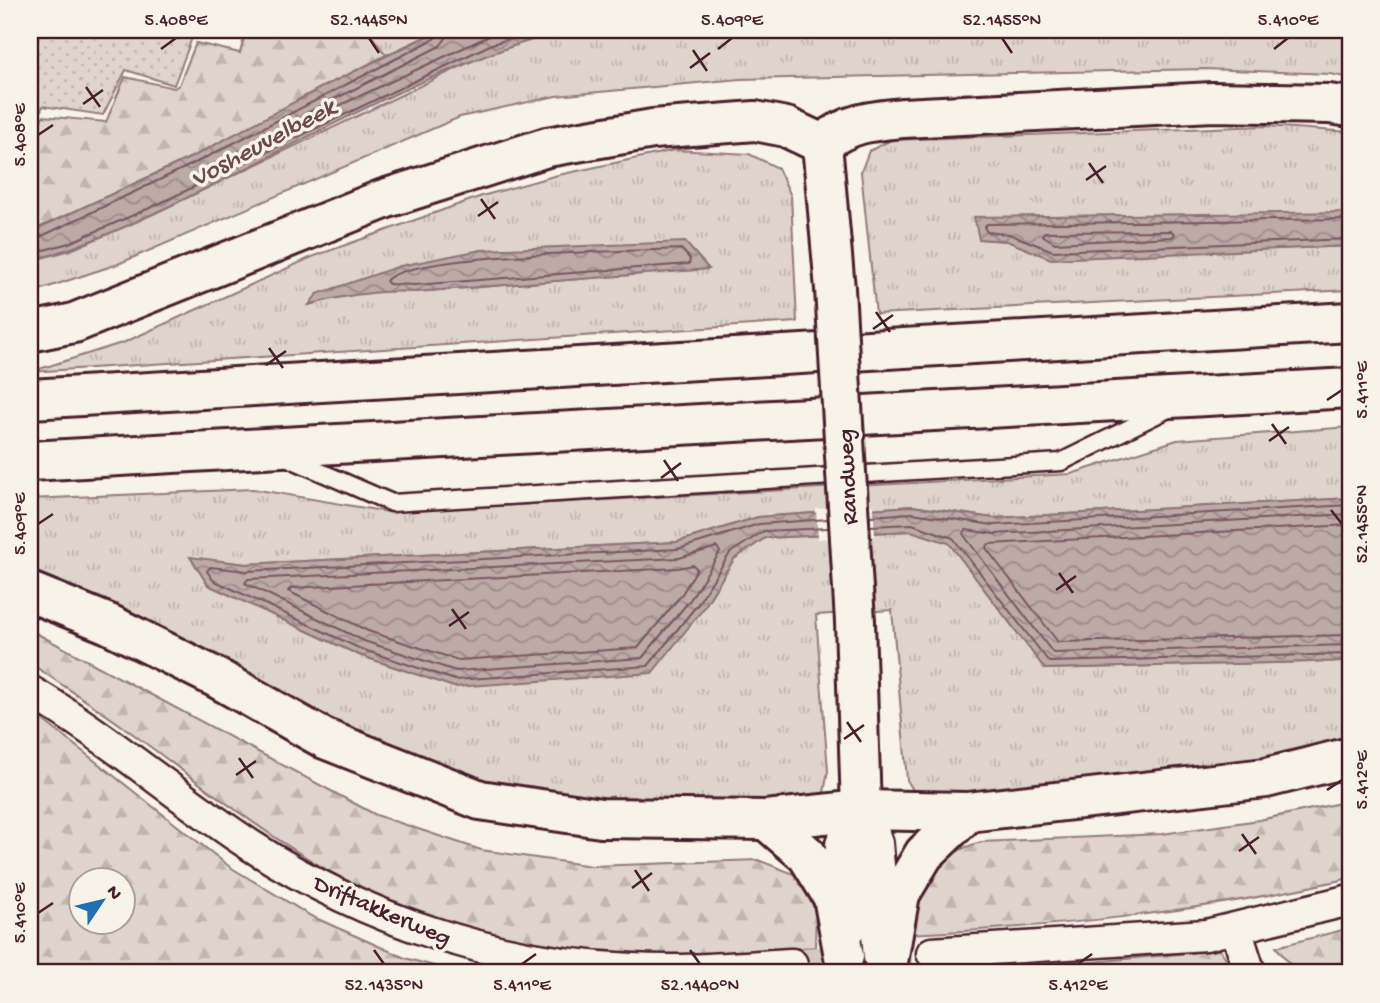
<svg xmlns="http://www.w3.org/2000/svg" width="1380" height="1003" viewBox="0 0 1380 1003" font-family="'Gochi Hand',sans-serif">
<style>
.grass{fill:url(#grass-tufts);stroke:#947a7c;stroke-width:2;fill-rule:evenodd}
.forest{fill:url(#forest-firs);stroke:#947a7c;stroke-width:2;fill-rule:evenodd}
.garden{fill:url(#garden-dots);stroke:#947a7c;stroke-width:2}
.water{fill:url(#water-waves);stroke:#8e7275;stroke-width:2}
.pier{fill:#f7f3e8}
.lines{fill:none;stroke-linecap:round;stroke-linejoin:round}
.shore{stroke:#78575d;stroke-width:2}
.minor-tunnel{stroke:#d4c9c2;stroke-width:30;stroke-dasharray:30 15;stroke-linecap:butt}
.service-casing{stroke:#4a1f2b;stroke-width:21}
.minor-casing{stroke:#4a1f2b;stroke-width:35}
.secondary-casing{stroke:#4a1f2b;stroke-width:44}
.motorway-casing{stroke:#4a1f2b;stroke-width:44}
.service{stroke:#f7f3e8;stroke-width:16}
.minor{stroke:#f7f3e8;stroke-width:30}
.secondary{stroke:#f7f3e8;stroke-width:38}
.motorway{stroke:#f7f3e8;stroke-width:38}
.secondary-bridge-casing{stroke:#4a1f2b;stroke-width:44;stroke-linecap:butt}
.secondary-bridge{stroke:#f7f3e8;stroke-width:38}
.ticks{fill:none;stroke:#4a1f2b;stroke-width:2.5}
.labels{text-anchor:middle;stroke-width:7;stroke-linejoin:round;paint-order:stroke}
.street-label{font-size:24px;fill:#4a1f2b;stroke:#f7f3e8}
.water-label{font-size:26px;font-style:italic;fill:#6c4950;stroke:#f7f3e8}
.neatline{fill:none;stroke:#4a1f2b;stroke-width:2.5}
.ticks-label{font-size:18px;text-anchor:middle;fill:#4a1f2b}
</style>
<defs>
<pattern id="grass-tufts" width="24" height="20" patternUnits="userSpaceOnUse" patternTransform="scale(1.75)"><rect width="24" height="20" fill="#ded4cc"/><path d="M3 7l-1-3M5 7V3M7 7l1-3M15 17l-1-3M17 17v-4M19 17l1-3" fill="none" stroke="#c0b6af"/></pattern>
<pattern id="forest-firs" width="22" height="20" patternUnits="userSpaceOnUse" patternTransform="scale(1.75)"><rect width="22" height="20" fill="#ded4cc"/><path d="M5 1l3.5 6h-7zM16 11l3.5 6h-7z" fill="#c0b6af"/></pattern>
<pattern id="garden-dots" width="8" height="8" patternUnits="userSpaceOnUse" patternTransform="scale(1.75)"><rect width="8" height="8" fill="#ded4cc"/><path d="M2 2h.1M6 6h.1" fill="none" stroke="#c0b6af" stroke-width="1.8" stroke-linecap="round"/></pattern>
<pattern id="water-waves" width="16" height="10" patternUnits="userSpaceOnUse" patternTransform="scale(1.75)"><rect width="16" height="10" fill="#bcaaa7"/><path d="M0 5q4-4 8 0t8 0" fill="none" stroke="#9b8a88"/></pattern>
</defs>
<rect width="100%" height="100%" fill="#f7f3e8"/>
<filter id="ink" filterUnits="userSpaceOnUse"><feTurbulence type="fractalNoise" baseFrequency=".0143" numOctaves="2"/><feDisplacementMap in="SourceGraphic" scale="14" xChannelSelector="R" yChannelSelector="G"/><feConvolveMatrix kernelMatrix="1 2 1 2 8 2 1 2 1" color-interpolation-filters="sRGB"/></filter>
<g filter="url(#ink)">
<!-- grass -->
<g class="grass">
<polygon points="367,30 440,30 386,55"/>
<polygon points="566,30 1350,30 1350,78 1330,74 1205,69 740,79 556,96 460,117 118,264 30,293 30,261 71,250 155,213 495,50"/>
<polygon points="1266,126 1350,132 1350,212 979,239 1007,241 1051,258 1350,246 1350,290 876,314 861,172 869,151 891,140"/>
<path d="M675,150l74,4 29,14 13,28 6,126 -767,50 95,-30 187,-85 170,-61 72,-20zM481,250l227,19 -293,23 -31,-2 -37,5 -37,9z"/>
<path d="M1350,427v71l-357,20 -81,-12 -154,11 -81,25 -431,22 -55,-6 17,27 151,70 95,32 249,-78 31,-50 31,-21 146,-7 38,12 96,126 305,-8v76c-140,39 -288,64 -434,58l-9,-15 -15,-170 -76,5 12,156 -5,27 -21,12 -245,-5 -199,-64 -239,-132 -89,-37v-73l223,-10 135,23 683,-38 106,-34z"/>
</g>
<!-- forest -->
<g class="forest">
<polygon points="246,30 367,30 386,55 196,155 30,232 30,140 43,116 106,122 125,77 174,88 179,85 196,43 240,53"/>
<path d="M30,630l346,185 105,35 111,16 166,-6 36,14 22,36 -1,37c-77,5 -168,14 -244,4 -60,-8 -123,-24 -179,-48 -99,-43 -183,-114 -270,-177 -30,-22 -62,-42 -92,-63z"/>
<path d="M30,710l200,157 81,49 94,42 54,15h-429zM122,880v42h-42v-42z"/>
<path d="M1350,801v77c-146,34 -293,49 -443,56 15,-46 22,-78 74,-92l181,-8 97,-14z"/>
<polygon points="1350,928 1350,973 1297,973 1276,947"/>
<polygon points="1220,950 1237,973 1018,973 1019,969"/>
</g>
<!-- garden -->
<polygon class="garden" points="30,30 195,30 174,85 126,70 103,115 43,106 30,133"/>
<!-- water -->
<g class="water">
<path d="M440,30h126c-125,33 -240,99 -355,156 -59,29 -118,58 -181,75v-29l166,-77 126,-68z"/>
<polygon points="1350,212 1350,246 1051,259 1007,241 979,239 974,217"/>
<path d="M685,242l24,27 -294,23c-37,-2 -70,3 -106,13l8,-11 83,-28 81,-16z"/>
<polygon points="1350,498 1350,661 1045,669 949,543 911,531 765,538 734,559 703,609 652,673 454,687 359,655 208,585 190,557 246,564 677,542 758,517 912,506 993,518"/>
</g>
<!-- pier -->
<polygon class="pier" points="873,505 875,536 818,539 816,509"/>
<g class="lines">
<!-- shore -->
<g class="shore">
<polyline points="447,30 446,38 440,46 303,115 302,120 306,121 489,36 508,30"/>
<polyline points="1350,219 987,224 984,227 987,232 1009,234 1053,251 1350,239"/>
<polygon points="1171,231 1175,234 1172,237 1055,243 1042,235 1045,232"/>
<polyline points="30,238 42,236 199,161 434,39 439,30"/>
<path d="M681,249l9,10 -1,5 -274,21 -26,-1 -3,-3c20,-28 251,-30 295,-32z"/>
<polyline points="30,254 69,243 152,207 492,44 540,30"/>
<polyline points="1350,514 994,534 966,530 963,534 1053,653 1350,645"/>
<polyline points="870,516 912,513 993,525 1350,505"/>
<polyline points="828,519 759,524 678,549 247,571 210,567 207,571 213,580 361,649 455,680 648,666 697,605 730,553 764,531 828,528"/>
<polyline points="1350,525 989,544 986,548 1058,642 1350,635"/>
<polyline points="870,526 912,524 953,538 1049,662 1350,654"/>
<polygon points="717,547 720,552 690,600 642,658 456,671 364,641 245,583 248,579 679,558"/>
<polygon points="693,565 697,569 682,594 638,648 458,660 368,631 288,591 291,588 678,568"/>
</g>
<!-- minor-tunnel -->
<polyline class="minor-tunnel" points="792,964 932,953"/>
<!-- service casing -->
<g class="service-casing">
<polyline id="service" points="286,457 392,503 1061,462 1168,409"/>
</g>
<!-- minor casing -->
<g class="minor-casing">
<g id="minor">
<path d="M30,691c77,45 145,105 220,154 114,74 247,119 383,124 53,3 106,-2 159,-5"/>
<polyline points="1236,929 1250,973"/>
<polyline points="932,953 1206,935 1350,900"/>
</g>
</g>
<!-- secondary casing -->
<g class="secondary-casing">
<g id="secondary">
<polyline points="822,144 835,289"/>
<polyline points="855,622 861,810 873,843 883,957"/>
<polyline points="844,931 845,845 861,810"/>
</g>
</g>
<!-- motorway casing -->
<g class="motorway-casing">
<g id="motorway">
<path d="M30,332l44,-9 310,-124 163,-52 106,-18 102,-8 31,6 36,17c25,-21 49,-23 81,-26l310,-16 116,2 21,3"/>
<polyline points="30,399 1350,322"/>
<polyline points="30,461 1350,388"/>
<polyline points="30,592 109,624 215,677 325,739 480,800 601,818 766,820 861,810 968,812 1266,778 1350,757"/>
<polyline points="766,820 807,855 833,897 844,956"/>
<polyline points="886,973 900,894 924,854 968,812"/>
</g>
</g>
<!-- service -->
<use href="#service" class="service"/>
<!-- minor -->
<use href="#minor" class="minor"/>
<!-- secondary -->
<use href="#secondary" class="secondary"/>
<!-- motorway -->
<use href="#motorway" class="motorway"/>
<!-- secondary-bridge casing -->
<g class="secondary-bridge-casing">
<polyline id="secondary-bridge" points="835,289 855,622"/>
</g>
<!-- secondary-bridge -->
<use href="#secondary-bridge" class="secondary-bridge"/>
</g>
</g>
<!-- ticks -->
<path class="ticks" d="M369,38l10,15M1002,38l10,15M161,49l15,-11M718,49l14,-11M1274,49l14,-11M693,50l14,21M690,68l20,-15M86,87l14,20M83,104l20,-14M38,135l15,-10M1089,163l14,20M1086,180l20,-14M481,199l14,20M478,216l20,-14M876,312l14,20M873,329l20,-14M269,348l14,20M266,365l20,-14M1327,400l15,-10M1272,424l14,20M1269,441l20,-14M664,460l14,21M661,478l20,-15M1331,510l11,14M38,524l15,-10M1059,573l14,20M1056,590l20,-14M452,609l14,20M449,626l20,-14M847,722l14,20M844,739l20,-14M239,758l14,20M236,775l20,-14M1327,790l15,-10M1242,834l14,20M1239,851l20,-14M635,870l14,21M632,888l20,-15M38,913l15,-10M374,950l10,14M690,950l10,14M522,964l14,-10M1078,964l14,-10"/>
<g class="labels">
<!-- street labels -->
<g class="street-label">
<text transform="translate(846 477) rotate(-93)" y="8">Randweg</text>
<text transform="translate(383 909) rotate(23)" y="8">Driftakkerweg</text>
</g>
<!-- water labels -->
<g class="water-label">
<text transform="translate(262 141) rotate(-28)" y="9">Vosheuvelbeek</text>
</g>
</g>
<!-- margin -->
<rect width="1380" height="1003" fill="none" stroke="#f7f3e8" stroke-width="77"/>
<!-- north arrow -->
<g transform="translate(102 901) rotate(55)"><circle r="33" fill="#f7f3e8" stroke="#b29e9c" stroke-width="2"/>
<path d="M0-5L12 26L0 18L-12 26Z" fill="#1f6fb2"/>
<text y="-10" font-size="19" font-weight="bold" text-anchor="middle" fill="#4a1f2b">N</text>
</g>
<rect x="38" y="38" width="1304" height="926" class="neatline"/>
<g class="ticks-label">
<text x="176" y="25">5.408°E</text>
<text x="369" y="25">52.1445°N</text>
<text x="732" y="25">5.409°E</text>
<text x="1002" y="25">52.1455°N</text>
<text x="1288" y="25">5.410°E</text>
<text transform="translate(19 135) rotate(-90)" y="6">5.408°E</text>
<text transform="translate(1361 390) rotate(-90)" y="6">5.411°E</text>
<text transform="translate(19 524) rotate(-90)" y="6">5.409°E</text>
<text transform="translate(1361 524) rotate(-90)" y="6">52.1455°N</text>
<text transform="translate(1361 780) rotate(-90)" y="6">5.412°E</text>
<text transform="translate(19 913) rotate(-90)" y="6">5.410°E</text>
<text x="384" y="990">52.1435°N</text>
<text x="522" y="990">5.411°E</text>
<text x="700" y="990">52.1440°N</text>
<text x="1078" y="990">5.412°E</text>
</g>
</svg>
